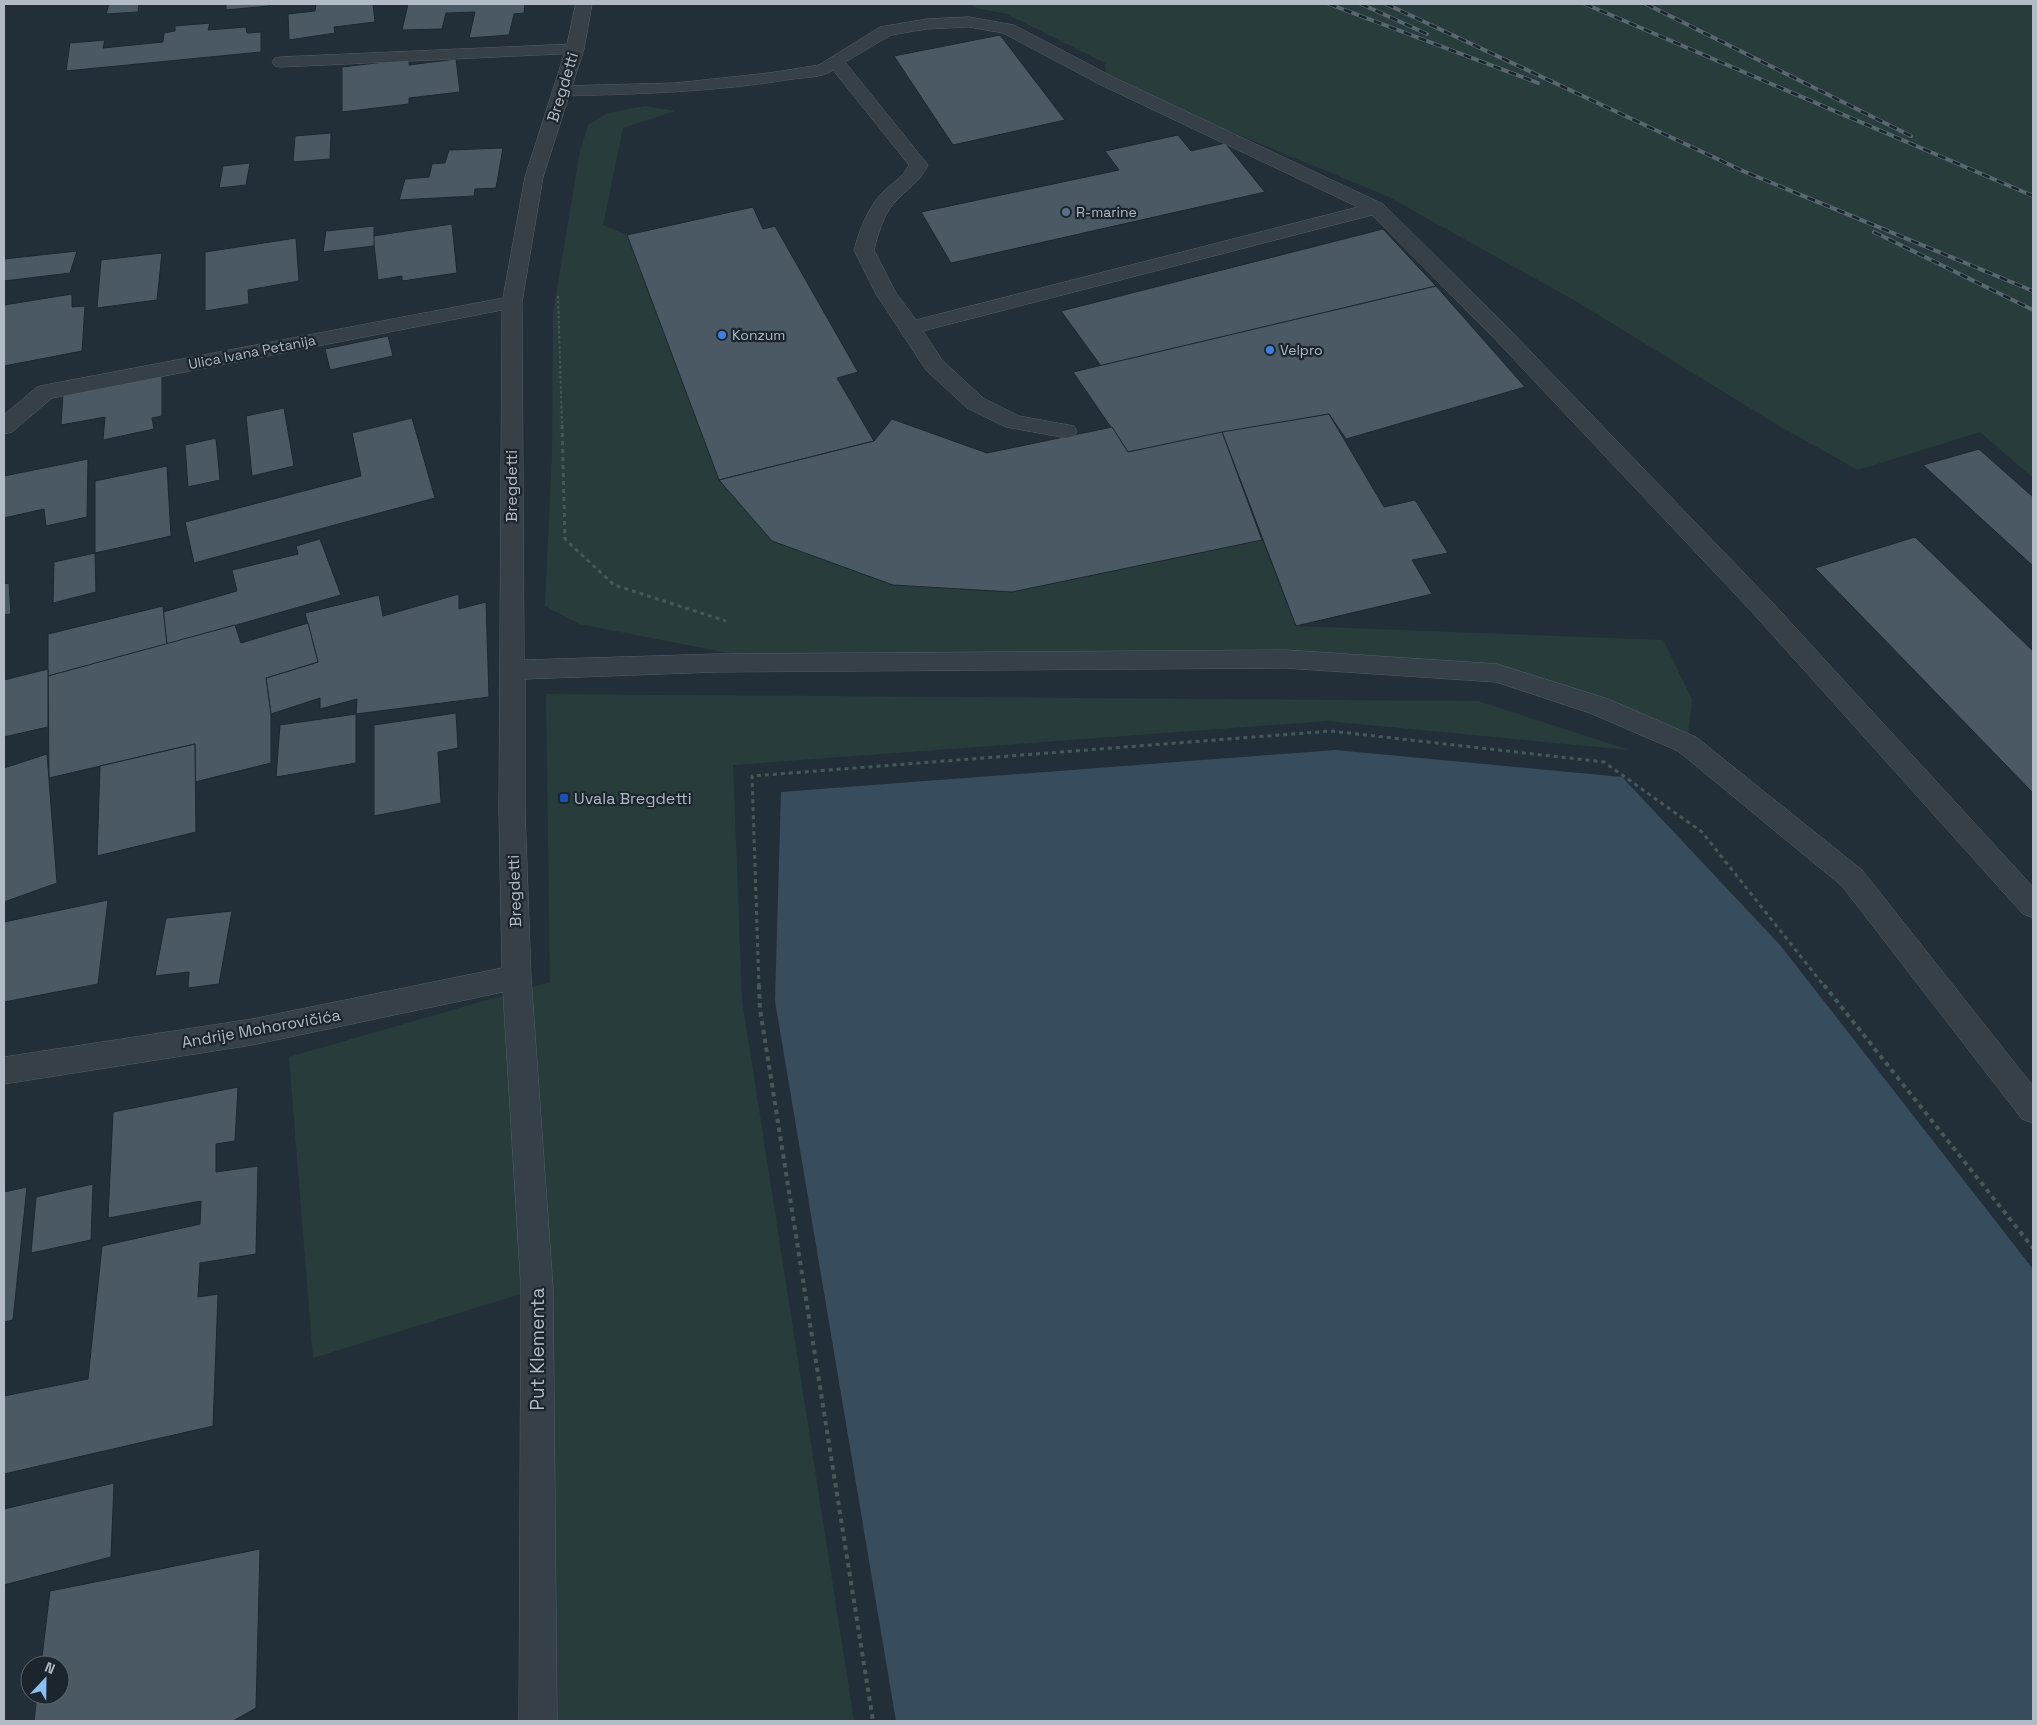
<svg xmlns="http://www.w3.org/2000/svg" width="2037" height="1725" viewBox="0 0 2037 1725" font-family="'Space Grotesk',sans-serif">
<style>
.green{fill:#283d3b}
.water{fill:#374d5e}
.building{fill:#4b5964;stroke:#1d272f}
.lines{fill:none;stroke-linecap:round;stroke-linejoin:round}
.lane-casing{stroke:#545e66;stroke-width:1}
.street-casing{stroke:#545e66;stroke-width:1}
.path-far2{stroke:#465959;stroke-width:2;stroke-dasharray:2.5 2.5;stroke-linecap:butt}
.path-far1{stroke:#465959;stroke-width:3;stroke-dasharray:4 4;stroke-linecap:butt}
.path{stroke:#465959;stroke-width:4;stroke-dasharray:4.5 4.5;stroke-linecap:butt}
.lane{fill:#364048;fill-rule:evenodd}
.street{fill:#364048;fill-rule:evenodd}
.rail-casing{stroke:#5a6771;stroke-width:4}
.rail{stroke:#1b252d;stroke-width:2.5;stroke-dasharray:8;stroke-linecap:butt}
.service-dot{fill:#5c6f8a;stroke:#1b252d;stroke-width:2}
.shop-dot{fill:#3f7fe0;stroke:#1b252d;stroke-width:2}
.transit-dot{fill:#1a4fb4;stroke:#1b252d;stroke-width:2}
.labels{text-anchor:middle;stroke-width:4.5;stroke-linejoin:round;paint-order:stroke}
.far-poi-label{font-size:14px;fill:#b1bbc5;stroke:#1b252d;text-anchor:start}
.far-street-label{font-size:14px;fill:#b1bbc5;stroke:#1b252d}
.street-label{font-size:16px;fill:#b1bbc5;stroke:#1b252d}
.poi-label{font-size:16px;fill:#b1bbc5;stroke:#1b252d;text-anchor:start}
.near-street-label{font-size:19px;fill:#b1bbc5;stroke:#1b252d}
</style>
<rect width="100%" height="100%" fill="#232f38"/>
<!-- green -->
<g class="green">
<polygon points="970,4 2033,4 2033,478 1980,432 1858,470 1781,427 1579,303 1387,196 1191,115 1106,73 1105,63 1007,14 977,8"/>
<polygon points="645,106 675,111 623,128 603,225 627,235 719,480 772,541 893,585 1012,592 1262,540 1296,626 1663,640 1692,699 1687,744 1497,673 1285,659 781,663 579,624 545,606 552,455 553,312 579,156 588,125 608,113"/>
<polygon points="546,694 1478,701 1629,750 1327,721 733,765 742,1000 854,1721 538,1721 537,1289 313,1358 289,1057 550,982"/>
</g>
<!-- water -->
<polygon class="water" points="1335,750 1622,777 1780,945 2033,1269 2033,1721 896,1721 775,1001 781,792"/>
<!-- building -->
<g class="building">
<polygon points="109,4 139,4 138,12 106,14"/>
<polygon points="226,4 269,4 269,6 226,10"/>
<polygon points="316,4 373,4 375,22 334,27 335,33 289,40 288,14 315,11"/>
<polygon points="408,4 525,4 524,13 514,14 509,35 469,38 475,12 446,13 442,29 402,30"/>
<polygon points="210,23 208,30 246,27 247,33 261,32 261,52 66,71 70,43 105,40 103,48 163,42 164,33 175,31 175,26"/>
<polygon points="1000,35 1065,120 953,145 894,56"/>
<polygon points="409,59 409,65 456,59 460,92 409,98 409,104 342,112 342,67"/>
<polygon points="331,133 330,159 293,162 295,136"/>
<polygon points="1178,135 1191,151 1225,143 1265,192 951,263 921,212 1119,170 1105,151"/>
<polygon points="503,148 496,188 475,189 474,196 399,200 405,179 429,177 432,164 445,163 449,150"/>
<polygon points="250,163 246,185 219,188 223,166"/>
<polygon points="753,207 763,229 775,226 858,372 837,378 874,441 719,480 627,235"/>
<polygon points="452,224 457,273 402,281 402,276 378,280 373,236"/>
<polygon points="374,226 374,246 323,252 326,231"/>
<polygon points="1383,229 1436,286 1101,366 1061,311"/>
<polygon points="296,238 299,281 248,290 249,304 205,311 205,252"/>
<polygon points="77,251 70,273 4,281 4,259"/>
<polygon points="162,253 157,300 97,308 101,260"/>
<polygon points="1436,286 1525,387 1346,439 1329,414 1128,452 1073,372"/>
<polygon points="72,294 72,307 85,306 82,351 4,366 4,305"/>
<polygon points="388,336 393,356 330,370 325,349"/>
<polygon points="162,376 162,416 152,418 154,429 103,440 105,417 61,425 63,394"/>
<polygon points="284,408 294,466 252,476 246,416"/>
<polygon points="1329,414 1384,507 1415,500 1448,553 1412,560 1432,594 1296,626 1222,432"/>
<polygon points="412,418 435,498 194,563 185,522 361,476 352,433"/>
<polygon points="892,419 987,453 1112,427 1128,452 1222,432 1262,540 1012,592 893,585 772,541 719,480 874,441"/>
<polygon points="216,438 220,480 188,487 185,445"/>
<polygon points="1979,449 2033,497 2033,566 1923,465"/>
<polygon points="88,459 87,517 46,526 44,509 4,518 4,476"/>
<polygon points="167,466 171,536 95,553 95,481"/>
<polygon points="1915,537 2033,651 2033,793 1815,568"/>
<polygon points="320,539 341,595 167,645 163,612 237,591 232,570 298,554 296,546"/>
<polygon points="95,553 96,592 53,603 54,562"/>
<polygon points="9,583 11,614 4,615 4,584"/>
<polygon points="459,594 459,609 486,602 489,697 356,714 357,699 320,709 320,698 271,714 266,678 318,662 305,613 379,595 383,616"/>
<polygon points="163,606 167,645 48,676 48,634"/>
<polygon points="308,623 318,662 266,678 271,714 271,763 195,782 195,744 49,778 48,676 235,625 241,643"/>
<polygon points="48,669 48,727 4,737 4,680"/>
<polygon points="456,713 458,748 438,752 441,803 374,816 374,725"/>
<polygon points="356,714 356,763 276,777 280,725"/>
<polygon points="195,744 196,832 97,856 100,766"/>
<polygon points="47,754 57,883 4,902 4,768"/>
<polygon points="108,900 98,984 4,1002 4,922"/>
<polygon points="232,911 219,984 188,988 189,972 155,976 166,918"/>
<polygon points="238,1087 235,1141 216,1144 216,1172 258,1166 256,1254 200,1263 198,1297 218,1294 213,1426 4,1474 4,1396 88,1379 102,1246 200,1224 201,1201 108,1218 113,1112"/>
<polygon points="93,1184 91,1240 31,1253 36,1197"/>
<polygon points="27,1187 13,1320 4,1322 4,1192"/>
<polygon points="114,1483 111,1557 4,1585 4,1509"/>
<polygon points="260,1549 256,1708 233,1721 34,1721 37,1695 60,1695 60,1665 41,1665 50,1591"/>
</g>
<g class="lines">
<!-- lane casing -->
<g class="lane-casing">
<g id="lane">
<path d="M969,17l45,8 99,52 270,127 123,122 264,274 263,287v31l-10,-4 -271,-302 -260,-276 -120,-121 -449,116 19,29 41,38 36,18 55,10 3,5 -3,5 -8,2 -60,-11 -39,-19 -41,-38 -50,-76 -22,-44c6,-21 13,-41 28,-57 10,-10 21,-15 27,-28l-76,-95c-10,8 -28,7 -40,9 -77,13 -154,15 -232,17l-6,-1 -3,-4 3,-4 6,-1 114,-3 94,-10 50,-8 61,-38 47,-8zM969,27l34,6 98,52 257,122 -442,113 -20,-27 -22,-43c4,-16 9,-34 20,-47 13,-15 25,-19 34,-38l-83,-103 46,-27 36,-6z"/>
<polygon points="575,44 581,45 584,49 581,53 281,67 275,66 272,62 275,58 281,57"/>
</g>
</g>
<!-- street casing -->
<g class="street-casing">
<polygon id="street" points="576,4 592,4 584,49 543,177 522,302 524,660 716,654 1285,650 1497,664 1608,699 1696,737 1862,870 2033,1086 2033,1123 2022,1119 1842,886 1678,751 1590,713 1496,682 1285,668 716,672 525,679 525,811 531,977 553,1289 557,1721 519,1721 521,1289 503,992 252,1045 4,1084 4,1057 252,1019 502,968 499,811 502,310 52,398 12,432 4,434 4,415 37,387 45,385 503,298 525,177 566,49"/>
</g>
<!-- path-far2 -->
<polyline class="path-far2" points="558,296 562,426"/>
<!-- path-far1 -->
<g class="path-far1">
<polyline points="562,425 565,539 614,585 726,621"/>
<polyline points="759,987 752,776 1331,731 1604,762 1702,832 1825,987"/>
</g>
<!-- path -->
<g class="path">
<polyline points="759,985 760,1009 873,1721"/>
<polyline points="1824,985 2033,1248"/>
</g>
<!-- lane -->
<use href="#lane" class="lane"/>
<!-- street -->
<use href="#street" class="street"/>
<!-- rail casing -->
<g class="rail-casing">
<g id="rail">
<polyline points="1329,4 1538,83"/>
<polyline points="1361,4 1427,34"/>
<polyline points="1386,4 1743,171 2033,291"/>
<polyline points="1585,4 2033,196"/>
<polyline points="1646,4 1911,136"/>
<polyline points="1874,232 2033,310"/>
</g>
</g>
<!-- rail -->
<use href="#rail" class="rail"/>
</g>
<!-- markers -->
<circle class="service-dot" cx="1066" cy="212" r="5"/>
<g class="shop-dot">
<circle cx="722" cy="335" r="5"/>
<circle cx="1270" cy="350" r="5"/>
</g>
<rect class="transit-dot" x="559" y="793" width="10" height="10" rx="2.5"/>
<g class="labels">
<!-- far-poi labels -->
<g class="far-poi-label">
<text x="1076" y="217">R-marine</text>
<text x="732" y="340">Konzum</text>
<text x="1280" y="355">Velpro</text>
</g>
<!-- far-street labels -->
<g class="far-street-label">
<text transform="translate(252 352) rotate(-11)" y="5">Ulica Ivana Petanija</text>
</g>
<!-- street labels -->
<g class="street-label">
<text transform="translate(562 87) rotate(-73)" y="6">Bregdetti</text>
<text transform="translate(511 486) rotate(-90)" y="6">Bregdetti</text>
<text transform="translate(514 891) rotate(-92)" y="6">Bregdetti</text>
<text transform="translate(261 1028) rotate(-10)" y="6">Andrije Mohorovičića</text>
</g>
<!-- poi labels -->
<g class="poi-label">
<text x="574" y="804">Uvala Bregdetti</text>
</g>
<!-- near-street labels -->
<g class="near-street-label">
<text transform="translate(537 1349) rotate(-90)" y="7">Put Klementa</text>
</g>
</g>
<!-- border -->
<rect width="2037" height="1725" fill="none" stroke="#b1bbc5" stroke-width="10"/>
<!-- north arrow -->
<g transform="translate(45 1680) rotate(22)"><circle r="24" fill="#1b252d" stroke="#57616a"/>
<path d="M0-4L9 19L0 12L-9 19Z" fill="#8abff1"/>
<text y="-8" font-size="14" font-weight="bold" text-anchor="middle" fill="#b1bbc5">N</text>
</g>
</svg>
